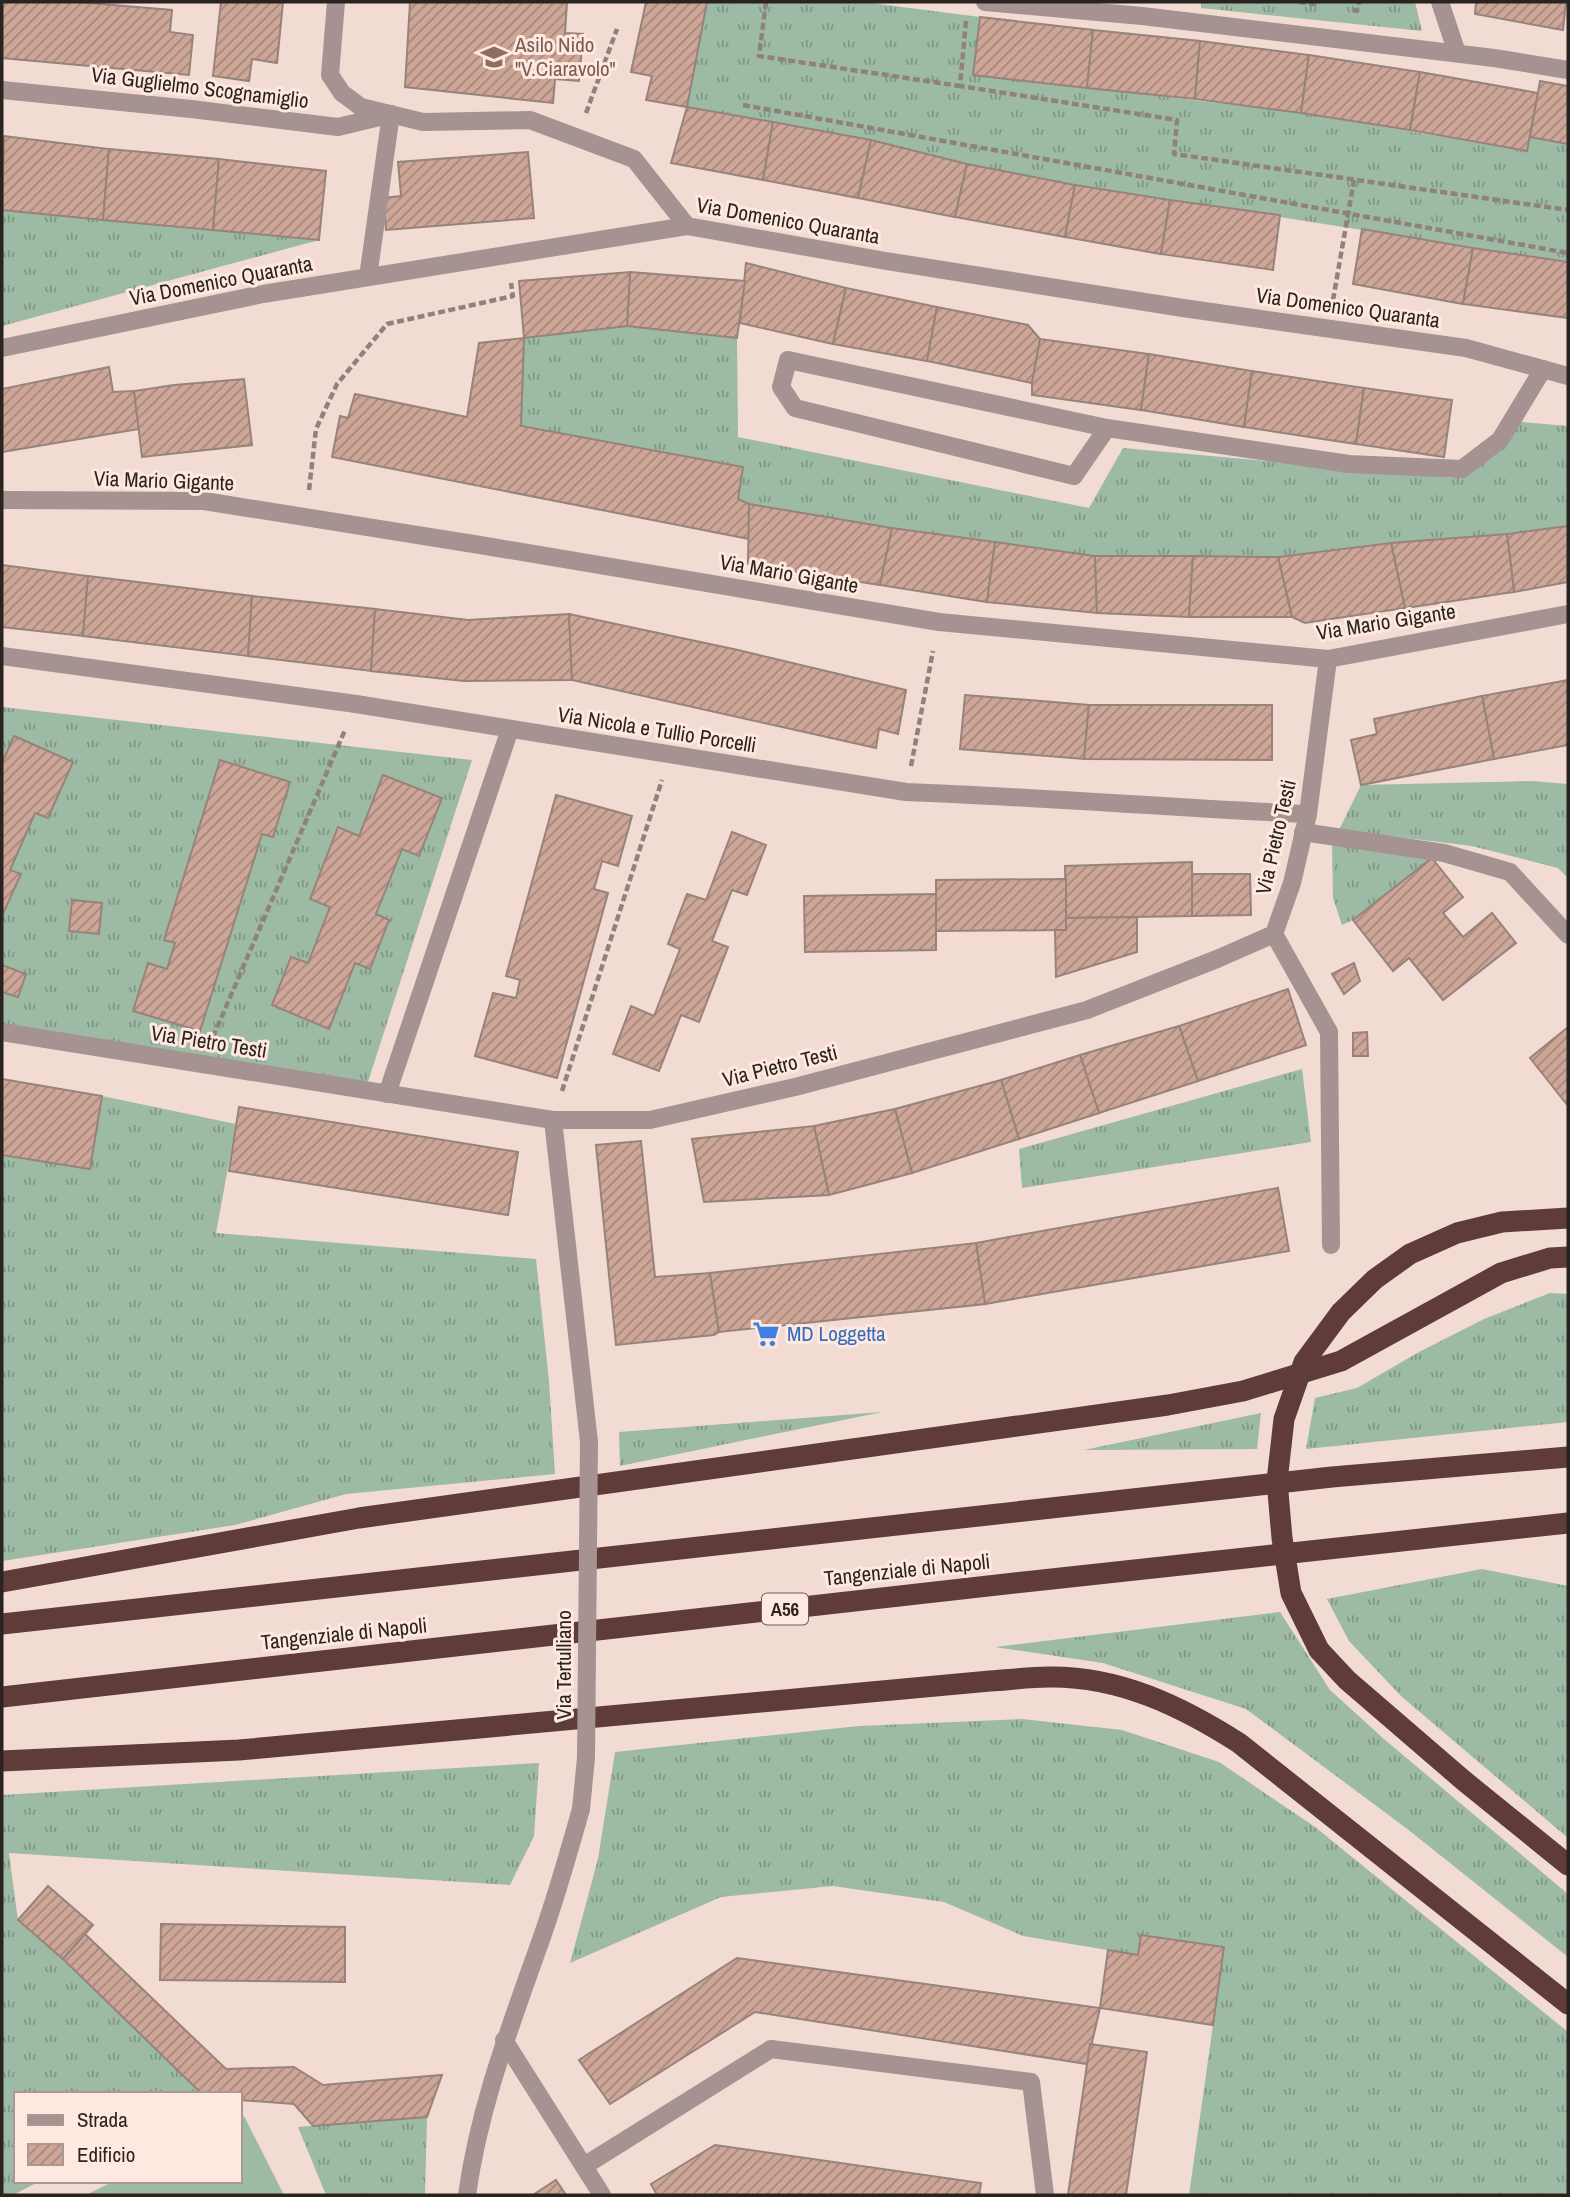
<svg xmlns="http://www.w3.org/2000/svg" width="1570" height="2197" viewBox="0 0 1570 2197" font-family="'Archivo Narrow',sans-serif">
<style>
.grass{fill:url(#grass-tufts);fill-rule:evenodd}
.pitch{fill:#9cbaa4}
.building{fill:url(#building-hatch);stroke:#97837c;stroke-width:2}
.lines{fill:none;stroke-linecap:round;stroke-linejoin:round}
.path{stroke:#90817b;stroke-width:4.5;stroke-dasharray:7 3.5;stroke-linecap:butt}
.minor{stroke:#a59291;stroke-width:18}
.highway{stroke:#5f3b3a;stroke-width:21}
.minor-bridge{stroke:#a59291;stroke-width:18}
.highway-bridge{stroke:#5f3b3a;stroke-width:21}
.labels{text-anchor:middle;stroke-width:6;stroke-linejoin:round;paint-order:stroke}
.shield{fill:#fee8df;stroke:#6a5e59;stroke-width:2}
.shield-label{font-size:19px;font-weight:bold;fill:#2b2320}
.education-label{font-size:21px;fill:#785e54;stroke:#fee8df;text-anchor:start}
.street-label{font-size:21px;fill:#2b2320;stroke:#fee8df}
.shop-label{font-size:21px;fill:#366cbe;stroke:#fee8df;text-anchor:start}
</style>
<defs>
<pattern id="grass-tufts" width="24" height="20" patternUnits="userSpaceOnUse" patternTransform="scale(1.75)"><rect width="24" height="20" fill="#9cbaa4"/><path d="M3 7l-1-3M5 7V3M7 7l1-3M15 17l-1-3M17 17v-4M19 17l1-3" fill="none" stroke="#7f9785"/></pattern>
<pattern id="building-hatch" width="6" height="6" patternUnits="userSpaceOnUse" patternTransform="scale(1.75)"><rect width="6" height="6" fill="#cda697"/><path d="M-1 1l2-2M0 6l6-6M5 7l2-2" fill="none" stroke="#a7877b"/></pattern>
</defs>
<rect width="100%" height="100%" fill="#f1dbd2"/>
<!-- grass -->
<g class="grass">
<polygon points="707,2 863,2 980,17 973,74 1301,113 1527,151 1530,137 1568,144 1568,262 1075,185 967,164 871,140 687,107"/>
<polygon points="1201,2 1415,2 1422,31 1201,8"/>
<polygon points="2,210 319,240 2,326"/>
<polygon points="627,326 737,338 738,437 1089,508 1123,448 1453,478 1511,421 1568,426 1568,526 1507,534 1391,543 1278,557 1095,556 892,528 749,504 738,499 743,467 521,426 524,338"/>
<path d="M2,707l470,53 -107,331 -363,-59v-40l16,5 8,-23 -24,-9v-49l18,-42 -10,-4 25,-57 14,5 24,-56 -59,-26 -12,27zM220,761l70,22 -17,54 -11,-3 -62,197 -67,-20 15,-48 19,6 8,-26 -11,-4zM383,775l58,23 -39,51 -26,65 13,6 -19,48 -15,-5 -26,65 -57,-23 19,-48 17,6 22,-56 -19,-8 28,-71 20,8z"/>
<polygon points="1532,781 1568,784 1568,878 1558,868 1472,846 1339,830 1361,785"/>
<polygon points="1332,843 1432,858 1353,920 1342,925 1333,898"/>
<polygon points="1302,1069 1311,1142 1022,1188 1019,1149"/>
<polygon points="102,1096 236,1124 216,1233 536,1259 549,1381 555,1474 346,1494 235,1525 2,1561 2,1155 90,1169"/>
<polygon points="1550,1293 1568,1294 1568,1422 1306,1449 1315,1398 1357,1388 1419,1352 1484,1319"/>
<polygon points="882,1412 620,1466 619,1432"/>
<polygon points="1261,1413 1257,1449 1084,1450"/>
<polygon points="1482,1569 1568,1586 1568,1838 1401,1696 1349,1641 1327,1599"/>
<polygon points="1280,1612 1330,1690 1384,1739 1568,1894 1568,1957 1406,1828 1246,1709 1103,1663 995,1647"/>
<polygon points="1022,1719 1122,1730 1219,1762 1315,1827 1568,2032 1568,2195 1189,2195 1224,1947 1141,1935 1138,1955 1023,1936 944,1902 833,1886 721,1897 570,1963 598,1859 615,1752 859,1726"/>
<polygon points="539,1763 534,1836 510,1885 9,1853 18,1921 63,1959 202,2094 16,2094 16,2181 40,2181 13,2195 2,2195 2,1795"/>
<polygon points="427,2117 425,2195 326,2195 298,2127"/>
</g>
<!-- pitch -->
<polygon class="pitch" points="244,2116 284,2195 86,2195 114,2181 240,2181 240,2118"/>
<!-- building -->
<g class="building">
<polygon points="2,2 77,2 172,10 170,32 193,35 189,75 2,58"/>
<polygon points="221,2 283,2 277,63 252,59 249,81 213,76"/>
<polygon points="410,2 567,2 565,33 583,34 579,81 555,79 553,103 405,87"/>
<polygon points="646,2 707,2 687,107 646,100 652,76 631,72"/>
<polygon points="1476,2 1566,2 1563,30 1475,14"/>
<polygon points="980,17 1093,30 1087,88 973,75"/>
<polygon points="1093,30 1200,41 1195,99 1087,88"/>
<polygon points="1200,41 1309,55 1301,113 1195,99"/>
<polygon points="1309,55 1420,72 1410,130 1301,113"/>
<polygon points="1420,72 1538,93 1527,151 1410,130"/>
<polygon points="1540,81 1568,86 1568,144 1530,137"/>
<polygon points="687,107 773,122 763,180 671,163"/>
<polygon points="773,122 871,140 858,198 763,180"/>
<polygon points="4,136 109,149 103,220 2,210"/>
<polygon points="871,140 967,164 955,217 858,198"/>
<polygon points="109,149 219,159 213,230 103,220"/>
<polygon points="528,152 534,218 386,230 383,198 401,196 398,162"/>
<polygon points="219,159 326,171 319,240 213,230"/>
<polygon points="967,164 1075,185 1065,237 955,217"/>
<polygon points="1075,185 1170,200 1161,254 1065,237"/>
<polygon points="1170,200 1280,215 1273,270 1161,254"/>
<polygon points="1362,229 1473,248 1463,304 1353,284"/>
<polygon points="1473,248 1568,262 1568,318 1463,304"/>
<polygon points="746,263 846,288 833,344 740,323"/>
<polygon points="630,272 745,281 737,338 627,326"/>
<polygon points="630,272 627,326 524,338 519,281"/>
<polygon points="846,288 937,307 927,361 833,344"/>
<polygon points="937,307 1028,325 1040,339 1032,383 927,361"/>
<polygon points="524,338 521,426 743,467 738,499 749,504 749,539 332,457 340,416 348,418 355,394 467,417 479,343"/>
<polygon points="1040,339 1149,354 1141,410 1032,395 1032,383"/>
<polygon points="1149,354 1252,371 1244,427 1141,410"/>
<polygon points="109,367 113,392 134,391 139,429 2,452 2,389"/>
<polygon points="1252,371 1364,388 1356,444 1244,427"/>
<polygon points="244,379 252,445 142,457 134,391 174,385"/>
<polygon points="1364,388 1452,400 1444,457 1356,444"/>
<polygon points="749,504 892,528 880,585 748,564"/>
<polygon points="1568,526 1568,582 1514,592 1507,534"/>
<polygon points="892,528 995,542 987,602 880,585"/>
<polygon points="1507,534 1514,592 1405,608 1391,543"/>
<polygon points="995,542 1095,556 1097,613 987,602"/>
<polygon points="1391,543 1405,608 1305,623 1292,617 1278,557"/>
<polygon points="1095,556 1193,556 1189,617 1097,613"/>
<polygon points="1193,556 1278,557 1292,617 1189,617"/>
<polygon points="2,565 88,576 83,636 2,627"/>
<polygon points="88,576 252,596 248,656 83,636"/>
<polygon points="252,596 375,609 371,671 248,656"/>
<polygon points="375,609 468,620 569,614 572,680 464,681 371,671"/>
<polygon points="569,614 738,650 906,690 898,734 879,729 876,748 572,680"/>
<polygon points="1568,680 1568,745 1494,759 1482,696"/>
<polygon points="965,695 1089,705 1084,759 960,749"/>
<polygon points="1482,696 1494,759 1361,785 1351,740 1377,734 1374,719"/>
<polygon points="1089,705 1272,705 1272,760 1084,759"/>
<polygon points="14,736 73,762 48,818 35,813 10,870 21,874 2,916 2,763"/>
<polygon points="220,760 290,782 273,837 262,834 200,1031 133,1011 148,963 167,969 175,943 164,940"/>
<polygon points="383,775 442,798 419,856 402,849 376,914 389,920 370,969 355,963 329,1029 272,1005 291,957 308,963 330,907 310,899 338,827 359,836"/>
<polygon points="556,795 632,816 618,866 602,861 594,889 608,893 557,1078 475,1056 493,993 516,998 520,980 506,976"/>
<polygon points="732,832 766,845 747,895 732,890 712,941 728,947 699,1022 681,1015 659,1071 613,1054 631,1006 654,1016 680,949 668,944 687,894 706,900"/>
<polygon points="1432,858 1463,897 1443,913 1463,937 1492,913 1516,943 1443,1000 1409,958 1393,971 1353,920"/>
<polygon points="1192,862 1192,916 1066,918 1065,866"/>
<polygon points="1192,874 1250,874 1251,915 1192,916"/>
<polygon points="1066,879 1066,930 936,931 936,880"/>
<polygon points="936,894 936,950 805,952 804,896"/>
<polygon points="72,900 102,903 99,934 69,931"/>
<polygon points="1137,917 1137,952 1056,977 1055,930 1066,930 1066,918"/>
<polygon points="1354,963 1360,981 1344,994 1332,974"/>
<polygon points="2,965 26,974 18,997 2,992"/>
<polygon points="1288,989 1306,1045 1198,1081 1179,1026"/>
<polygon points="1179,1026 1198,1081 1099,1113 1080,1055"/>
<polygon points="1568,1027 1568,1106 1530,1058"/>
<polygon points="1367,1032 1368,1056 1353,1056 1353,1033"/>
<polygon points="1080,1055 1099,1113 1019,1139 1001,1080"/>
<polygon points="2,1079 102,1096 90,1169 2,1155"/>
<polygon points="1001,1080 1019,1139 912,1173 895,1109"/>
<polygon points="239,1107 518,1152 508,1215 229,1171"/>
<polygon points="895,1109 912,1173 829,1195 814,1126"/>
<polygon points="814,1126 829,1195 704,1202 692,1139"/>
<polygon points="641,1141 655,1277 710,1273 719,1332 714,1335 616,1345 596,1145"/>
<polygon points="1278,1188 1289,1251 985,1304 976,1243"/>
<polygon points="976,1243 985,1304 719,1332 710,1273"/>
<polygon points="48,1886 93,1925 63,1959 18,1920"/>
<polygon points="161,1924 345,1927 345,1982 160,1980"/>
<polygon points="85,1934 226,2069 294,2067 323,2085 442,2075 427,2117 313,2126 294,2104 240,2100 240,2094 202,2094 63,1959"/>
<polygon points="1141,1935 1224,1947 1213,2025 1100,2008 1108,1950 1138,1955"/>
<polygon points="737,1958 1100,2008 1087,2064 755,2012 610,2104 579,2060"/>
<polygon points="1090,2044 1147,2052 1126,2195 1068,2195"/>
<polygon points="715,2145 981,2183 979,2195 657,2195 651,2184"/>
<polygon points="556,2180 566,2195 533,2195"/>
</g>
<g class="lines">
<!-- path -->
<g class="path">
<polyline points="766,2 759,56 960,86"/>
<polyline points="1299,2 1320,5"/>
<polyline points="1353,10 1357,11 1359,2"/>
<polyline points="966,21 960,86 1177,120 1174,154 1568,210"/>
<polyline points="743,105 1568,253"/>
<polyline points="586,113 617,29"/>
<polyline points="1333,300 1354,180"/>
<polyline points="309,490 316,429 337,384 387,324 513,296 511,283"/>
<polyline points="911,766 933,651"/>
<polyline points="213,1037 345,730"/>
<polyline points="562,1091 662,780"/>
</g>
<!-- minor -->
<g class="minor">
<polyline points="336,2 330,75 342,93 361,107 423,122 530,120 634,159 687,226"/>
<polyline points="985,2 1142,16 1494,58 1568,70"/>
<polyline points="1440,2 1457,53"/>
<polyline points="2,90 191,109 338,127 388,115"/>
<polyline points="368,277 391,114"/>
<polyline points="2,348 263,294 687,226 886,261 1183,308 1466,348 1568,376"/>
<polyline points="1107,428 1074,476 795,408 781,387 788,360 1107,428 1349,464 1462,469 1500,440 1543,369"/>
<polyline points="2,500 204,501 480,545 939,622 1328,659 1568,614"/>
<path d="M2,656l354,48 550,88c134,5 268,16 402,22"/>
<polyline points="1303,832 1444,853 1510,872 1568,935"/>
<polyline points="1274,934 1329,1032 1331,1245"/>
<polyline points="2,1032 553,1120 650,1120 795,1087 1087,1010 1217,959 1274,934 1292,883 1308,814 1328,659"/>
<polyline points="387,1094 510,729"/>
<polyline points="553,1120 589,1442"/>
<polyline points="504,2040 602,2195"/>
<polyline points="584,2166 771,2049 1031,2082 1045,2195"/>
<path d="M467,2195c12,-87 42,-165 71,-247 17,-46 30,-93 43,-139"/>
</g>
<!-- highway -->
<g class="highway">
<polyline points="2,1582 359,1518 1168,1405 1243,1391 1341,1361 1501,1273 1550,1258 1568,1257"/>
<polyline points="2,1624 1332,1477 1568,1457"/>
<polyline points="1319,1650 1347,1680 1463,1780 1568,1865"/>
<polyline points="2,1697 1024,1582 1568,1523"/>
<path d="M2,1761l237,-11 751,-69c19,-1 39,-4 59,-4 70,-1 132,29 190,66l329,261"/>
</g>
<!-- minor-bridge -->
<polyline class="minor-bridge" points="581,1809 586,1758 589,1442"/>
<!-- highway-bridge -->
<polyline class="highway-bridge" points="1319,1650 1291,1593 1282,1538 1277,1481 1284,1419 1304,1362 1341,1312 1375,1279 1410,1254 1457,1233 1502,1222 1568,1218"/>
</g>
<!-- icons -->
<defs>
<g id="school-bare" transform="scale(2.1)"><path d="M0-5L7-2L0 1L-7-2ZM-4 1L0 2.5L4 1V4Q0 6-4 4Z" fill="#8d6e63" stroke="#fee8df" stroke-width="2.5" paint-order="stroke"/></g>
<g id="supermarket-bare" transform="scale(2.1)"><path d="M-6-5.5h2.5l.6 2H6L4.5 2H-2.5L-4.4-4H-6ZM-1.5 3.2a1.3 1.3 0 1 0 .1 0ZM3 3.2a1.3 1.3 0 1 0 .1 0Z" fill="#3f7fe0" stroke="#fee8df" stroke-width="2.5" paint-order="stroke"/></g>
</defs>
<g fill-rule="evenodd">
<use href="#school-bare" x="494" y="57"/>
<use href="#supermarket-bare" x="766" y="1334"/>
</g>
<g class="labels">
<!-- shield labels -->
<rect class="shield" x="762" y="1593.5" width="46" height="31" rx="5"/>
<g class="shield-label">
<text x="785" y="1616">A56</text>
</g>
<!-- education labels -->
<g class="education-label">
<text x="515" y="52">Asilo Nido<tspan x="515" dy="24">"V.Ciaravolo"</tspan></text>
</g>
<!-- street labels -->
<g class="street-label">
<text transform="translate(200 88) rotate(7)" y="7">Via Guglielmo Scognamiglio</text>
<text transform="translate(788 221) rotate(10)" y="7">Via Domenico Quaranta</text>
<text transform="translate(221 281) rotate(-11)" y="7">Via Domenico Quaranta</text>
<text transform="translate(1348 308) rotate(8)" y="7">Via Domenico Quaranta</text>
<text transform="translate(164 481) rotate(2)" y="7">Via Mario Gigante</text>
<text transform="translate(789 574) rotate(10)" y="7">Via Mario Gigante</text>
<text transform="translate(1386 622) rotate(-9)" y="7">Via Mario Gigante</text>
<text transform="translate(657 730) rotate(9)" y="7">Via Nicola e Tullio Porcelli</text>
<text transform="translate(1276 837) rotate(-77)" y="7">Via Pietro Testi</text>
<text transform="translate(209 1042) rotate(9)" y="7">Via Pietro Testi</text>
<text transform="translate(780 1066) rotate(-14)" y="7">Via Pietro Testi</text>
<text transform="translate(907 1570) rotate(-6)" y="7">Tangenziale di Napoli</text>
<text transform="translate(344 1634) rotate(-6)" y="7">Tangenziale di Napoli</text>
<text transform="translate(564 1665) rotate(-90)" y="7">Via Tertulliano</text>
</g>
<!-- shop labels -->
<g class="shop-label">
<text x="787" y="1341">MD Loggetta</text>
</g>
</g>
<!-- border -->
<rect width="1570" height="2197" fill="none" stroke="#2b2320" stroke-width="7"/>
<!-- legend -->
<rect x="14" y="2092" width="228" height="91" fill="#fee8df" stroke="#aa9993" stroke-width="2"/>
<rect x="28" y="2115" width="35" height="10" fill="#a59291" stroke="#aa9993" stroke-width="2"/>
<text x="77" y="2127" font-size="21" fill="#2b2320">Strada</text>
<rect x="28" y="2144" width="35" height="21" fill="url(#building-hatch)" stroke="#aa9993" stroke-width="2"/>
<text x="77" y="2162" font-size="21" fill="#2b2320">Edificio</text>
</svg>
